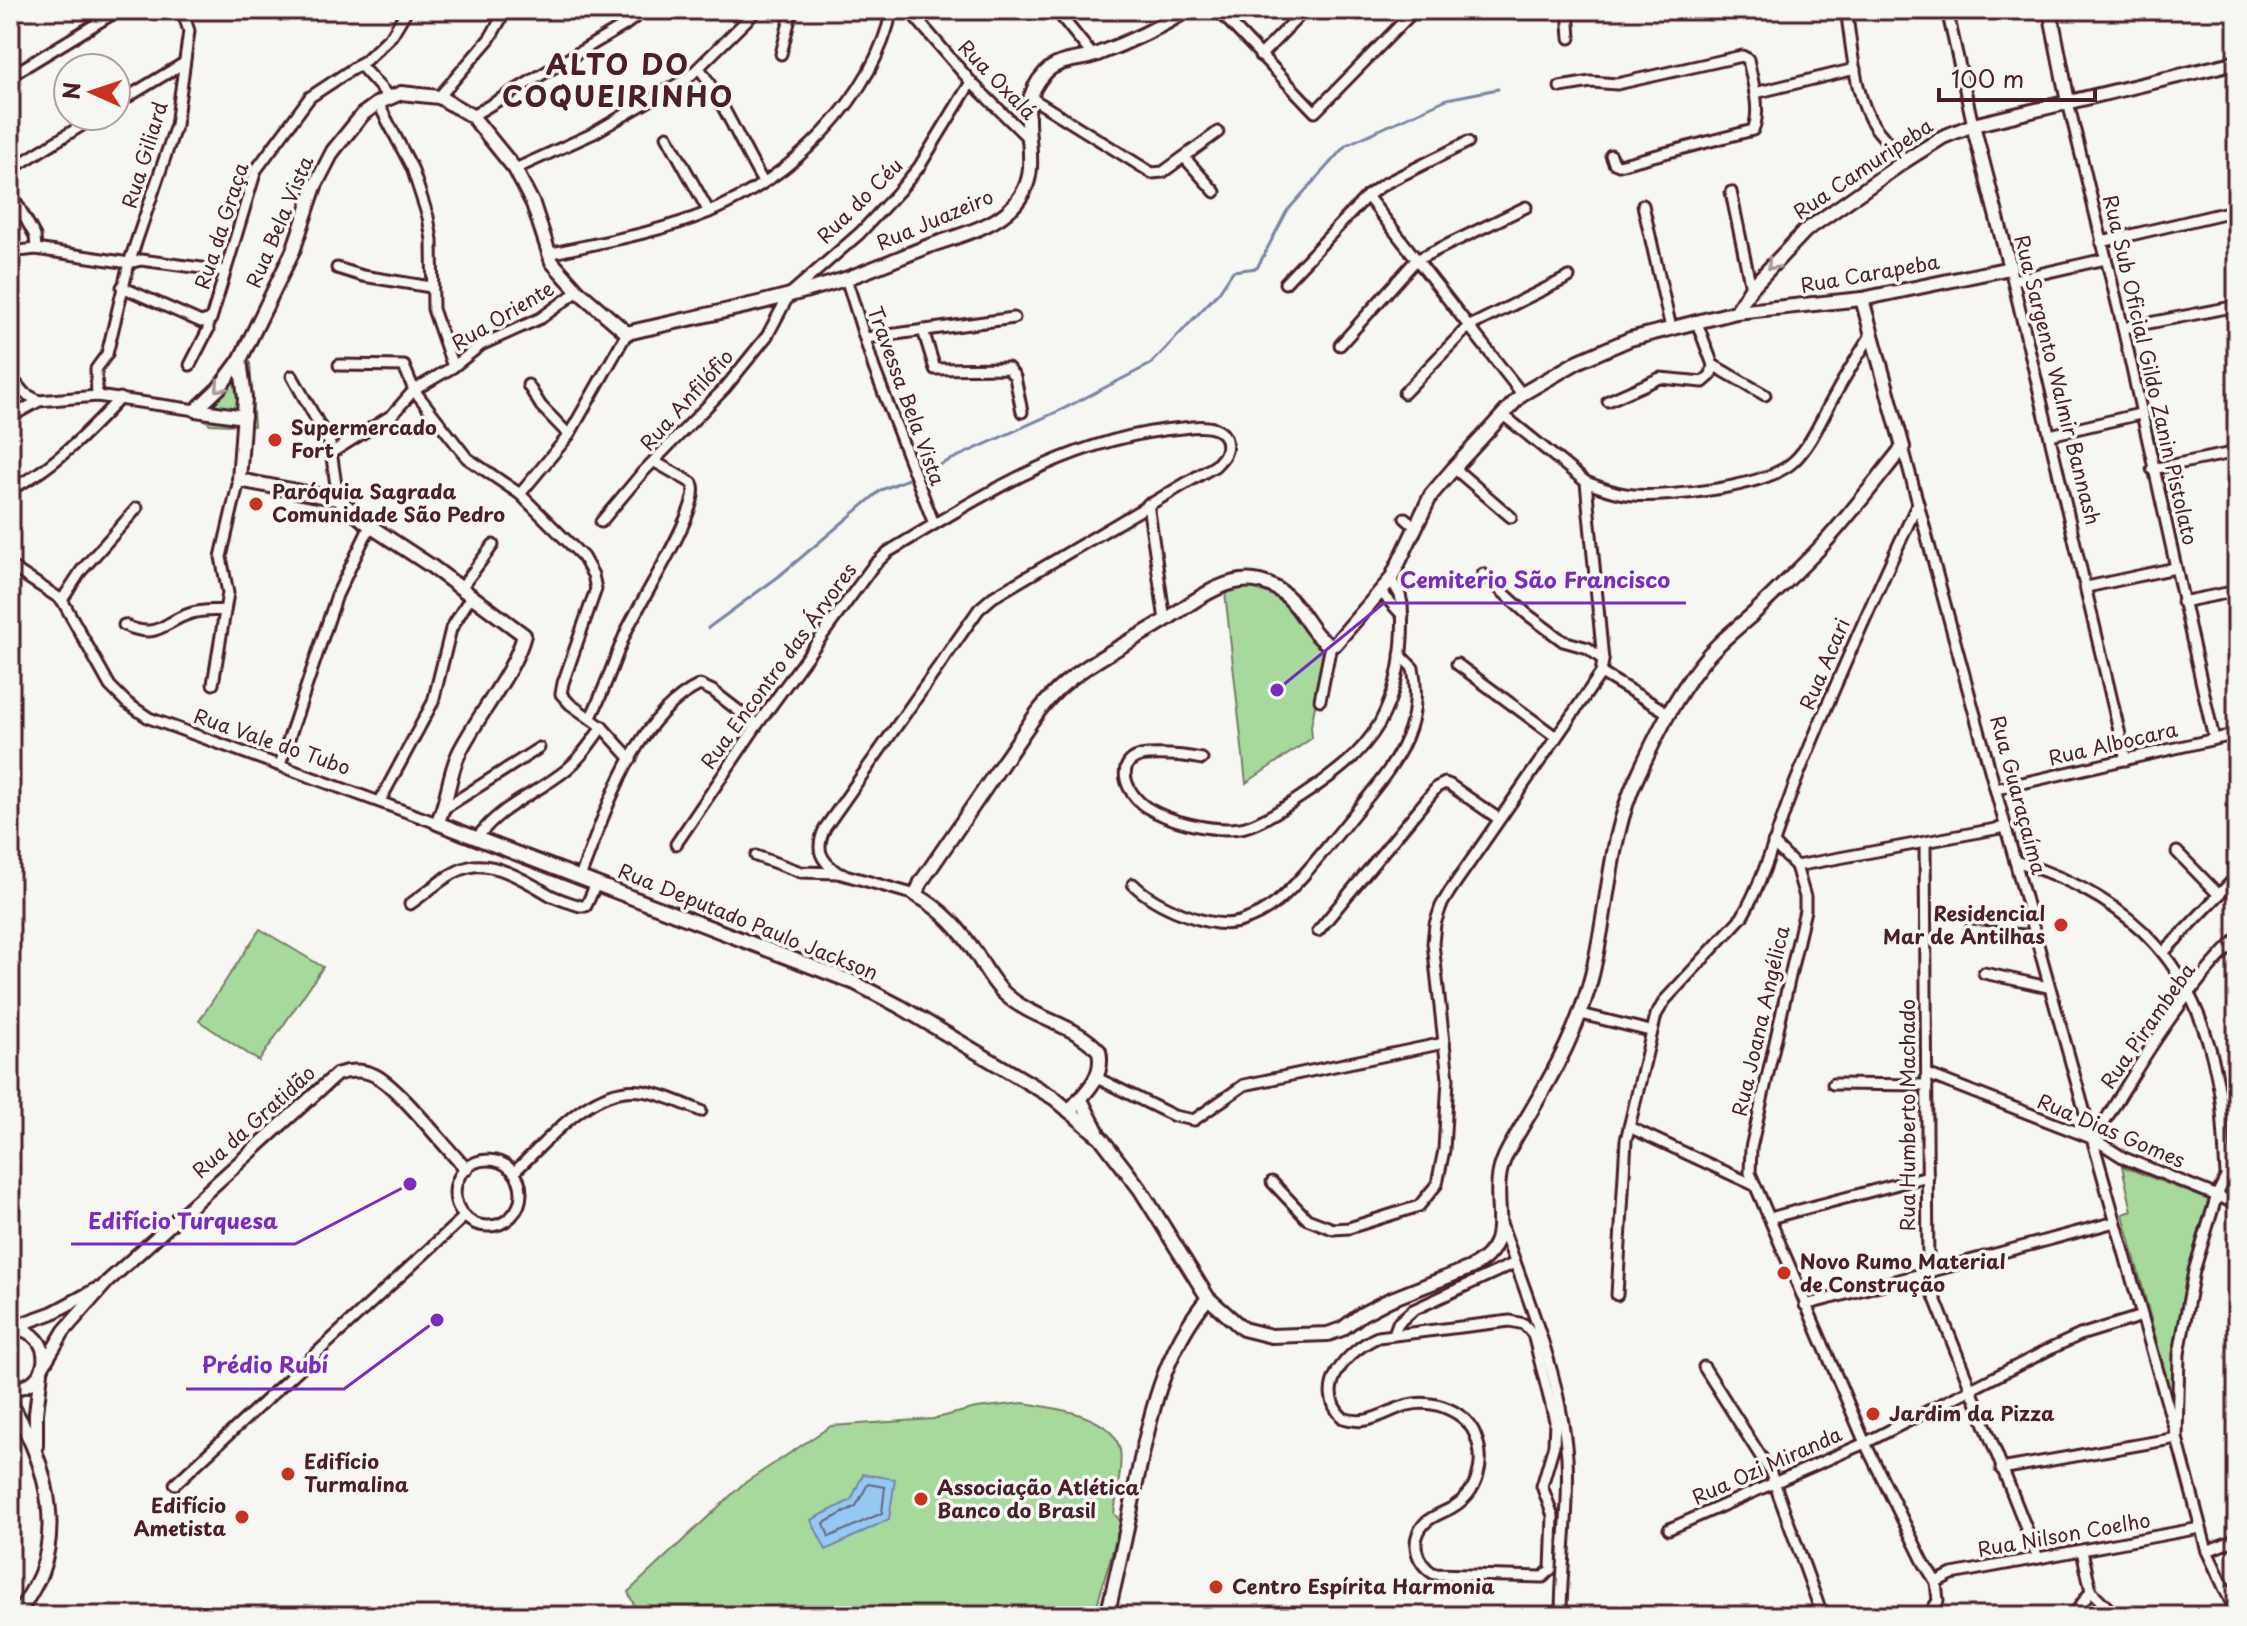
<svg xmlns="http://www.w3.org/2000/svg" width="2247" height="1626" viewBox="0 0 2247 1626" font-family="'Playpen Sans',sans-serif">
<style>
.green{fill:#a5da9c;stroke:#787c64;stroke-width:2}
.water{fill:#95c9f3;stroke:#7785a3;stroke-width:2}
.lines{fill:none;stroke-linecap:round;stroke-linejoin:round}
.shore{stroke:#68637b;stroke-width:2}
.stream{stroke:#7785a3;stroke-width:3}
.minor-casing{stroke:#4a1f2b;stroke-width:15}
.tertiary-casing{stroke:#4a1f2b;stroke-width:17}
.secondary-casing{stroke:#4a1f2b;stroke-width:18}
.minor{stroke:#f6f6f2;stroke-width:9}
.tertiary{stroke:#f6f6f2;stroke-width:11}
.secondary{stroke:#f6f6f2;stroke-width:12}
.oneway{stroke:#a99598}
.poi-dot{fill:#c8321e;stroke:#f6f6f2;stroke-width:3}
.labels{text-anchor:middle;stroke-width:7;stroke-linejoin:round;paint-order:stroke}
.street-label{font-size:20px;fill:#4a1f2b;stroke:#f6f6f2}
.poi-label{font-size:20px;font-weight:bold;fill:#4a1f2b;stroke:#f6f6f2;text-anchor:start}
.district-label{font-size:28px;font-weight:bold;letter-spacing:2px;fill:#4a1f2b;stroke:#f6f6f2}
.leader{fill:none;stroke:#7b2cbf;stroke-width:3}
.callout-dot{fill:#7b2cbf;stroke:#f6f6f2;stroke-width:3}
.callout-label{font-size:22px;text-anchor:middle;font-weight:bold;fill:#7b2cbf;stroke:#f6f6f2;stroke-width:7;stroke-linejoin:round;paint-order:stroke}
</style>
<rect width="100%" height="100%" fill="#f6f6f2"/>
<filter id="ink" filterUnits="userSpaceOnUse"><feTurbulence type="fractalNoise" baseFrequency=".0125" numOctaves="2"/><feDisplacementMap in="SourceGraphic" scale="16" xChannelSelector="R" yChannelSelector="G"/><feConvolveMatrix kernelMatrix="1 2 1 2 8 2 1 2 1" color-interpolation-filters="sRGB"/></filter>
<g filter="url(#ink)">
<!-- green -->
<g class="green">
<polygon points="250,363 254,426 210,424 199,415 237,364"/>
<path d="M1256,585c36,12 50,37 70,68l-15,73 1,12 -66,45 -21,-191z"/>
<polygon points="260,929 323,967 259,1061 199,1021"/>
<path d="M2122,1166l87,34c-24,69 -34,127 -37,199l-49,-185 9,-3z"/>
<path d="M1023,1403c30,5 90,11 97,47 3,16 -4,47 -6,64l7,7 -27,95h-455l-11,-24 115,-108 88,-58 102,-7 43,-11z"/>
</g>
<!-- water -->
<polygon class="water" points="863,1474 895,1479 889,1519 826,1550 811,1520 851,1500"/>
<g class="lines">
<!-- shore -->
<polygon class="shore" points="868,1484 885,1487 882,1513 829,1537 824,1523 856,1506"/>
<!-- stream -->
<g class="stream">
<polyline points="917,475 1063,409 1151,364 1219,292 1233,271 1257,268 1287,211 1346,145 1447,99 1498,89"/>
<polyline points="708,628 778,577 881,490 908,479"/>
</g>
<!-- minor casing -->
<g class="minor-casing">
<g id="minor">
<polyline points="618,10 625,25"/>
<polyline points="909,10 971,82 1028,138"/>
<polyline points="1056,10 1093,56"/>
<polyline points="1218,10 1315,112 1415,10"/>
<polyline points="1568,10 1570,38"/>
<path d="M1846,10c6,35 8,88 29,117 9,12 20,23 30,34"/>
<polyline points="1947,10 1973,125"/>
<polyline points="781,54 792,10"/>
<polyline points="1260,56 1305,10"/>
<polyline points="359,64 389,97"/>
<path d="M700,69c25,36 41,76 63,113"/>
<polyline points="10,76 119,10"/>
<path d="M1560,87l31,-5 26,2 125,-28 6,3c4,22 14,51 5,71l-134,35 -5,-2 -3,-8"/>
<polyline points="1755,93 1855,69"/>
<polyline points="439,97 490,38 506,10"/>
<polyline points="1030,97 1152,173 1163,172 1218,132"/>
<polyline points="2068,102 2123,328 2214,739"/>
<polyline points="378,103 412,168 428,217 432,240 433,309 453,367"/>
<polyline points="116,104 184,63"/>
<polyline points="472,116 625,25 645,10"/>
<polyline points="667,136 709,212"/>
<polyline points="1184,157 1215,192"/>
<polyline points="515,169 592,134 688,78 757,10"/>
<polyline points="10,170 97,116"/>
<polyline points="10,191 35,236 36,249"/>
<polyline points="1731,192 1751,288"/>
<polyline points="1367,196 1522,394"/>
<polyline points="1643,205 1671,328"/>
<polyline points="2101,242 2237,210"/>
<polyline points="10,252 36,249 129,263 141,260 224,271"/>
<path d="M548,254c54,-12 110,-21 161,-42 82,-33 164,-114 183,-202"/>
<polyline points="337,268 363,276 431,287"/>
<polyline points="2010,268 2126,760"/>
<polyline points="846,278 874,368 934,524"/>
<polyline points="2013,280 2105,259"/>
<polyline points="1285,283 1367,196 1384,184 1468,142"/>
<polyline points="122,287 201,322 211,319 256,170 310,97 366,60 392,35 407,10"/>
<polyline points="1697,323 1713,365 1765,395"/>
<polyline points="2123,328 2237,306"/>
<polyline points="923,330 935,369 1008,368 1015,377 1022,412"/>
<polyline points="866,338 1014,318"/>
<polyline points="1340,345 1416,260 1526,207"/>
<polyline points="190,365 208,330 208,321"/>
<polyline points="339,365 404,366 414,390 467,458 520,494 583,557 593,575 596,589 563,683 561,694 570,704 602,727 631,759"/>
<polyline points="10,376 24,393 39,401"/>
<polyline points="292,376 330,444 338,499"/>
<polyline points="528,385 541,406 569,435"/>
<polyline points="1404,393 1468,327 1569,277"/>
<polyline points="97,396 96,369 107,354 129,263 176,125 189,31 182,10"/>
<polyline points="1608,401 1660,378 1703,382 1711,375 1713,365"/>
<polyline points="10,417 39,401 97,396 196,410"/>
<polyline points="2050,435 2140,414"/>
<path d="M1903,447c88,332 180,662 274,991l-176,31"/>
<polyline points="331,453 392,415 414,390 453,367 481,345 541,318 578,291"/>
<polyline points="1454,468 1511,517"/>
<polyline points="2152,469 2237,452"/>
<path d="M1586,482c15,6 31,12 47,13 37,3 135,-8 161,-34 18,-17 29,-46 42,-68 11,-20 23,-39 35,-58"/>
<path d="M10,489c41,-18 79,-58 110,-91"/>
<polyline points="520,494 569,435 627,333"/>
<polyline points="1148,504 1165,620"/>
<polyline points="1405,518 1414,526"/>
<polyline points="601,522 642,473 725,388 767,336 789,295 860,233 900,190 919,167 971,82"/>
<polyline points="10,566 62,600 110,686 127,703 149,718 437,823"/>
<polyline points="1483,574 1527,614 1563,641 1588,648 1603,660"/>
<polyline points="2087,587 2175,568"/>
<polyline points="461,588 493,545"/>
<polyline points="1380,591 1403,616"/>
<polyline points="62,600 81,571 137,508"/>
<polyline points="2182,602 2237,591"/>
<path d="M124,625c36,16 39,-4 68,-12 10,-3 22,-2 33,-3"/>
<polyline points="1457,664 1556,737"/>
<polyline points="1601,673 1668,713"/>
<polyline points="213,684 228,593 221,557 239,480"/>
<polyline points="1320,700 1331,645"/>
<path d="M591,717c14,-28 23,-57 35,-85 11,-26 79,-129 66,-149l-37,-21"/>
<path d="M1202,759c-19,-4 -35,-5 -55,-4 -35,3 -22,38 -1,52 24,15 66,25 94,21 25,-3 94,-53 113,-71 13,-13 25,-28 32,-45 15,-33 19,-72 17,-108l-2,-9 -9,-16"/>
<polyline points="280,765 337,595 370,526"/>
<polyline points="1996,789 2237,734"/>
<polyline points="380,801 433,702 451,629 471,596"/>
<polyline points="445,808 539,748"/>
<path d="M477,838c25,-34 58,-43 89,-68 15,-12 25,-28 36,-43"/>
<polyline points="1773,843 1796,866 2006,827"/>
<polyline points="1925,843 1928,1274 1932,1291 2038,1558"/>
<path d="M676,844l81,-119 116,-159 15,-14c94,-56 182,-115 295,-124 13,-2 38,-5 43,12 3,12 -3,18 -11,26l-222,131 -14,12 -154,219c-10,21 -5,32 13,45"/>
<polyline points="2177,852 2219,895"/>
<polyline points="756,856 801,872 838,873 916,895"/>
<path d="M2015,861c121,37 185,107 205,233 4,27 4,54 6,80"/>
<polyline points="1796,866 1805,897 1805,910 1751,1148 1750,1173 1865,1443 1924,1563 1936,1582 1938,1601 1928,1616"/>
<path d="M580,877c25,-63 54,-161 120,-192l13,6 44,34"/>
<path d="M1133,884c21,21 76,46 106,38 13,-4 27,-11 38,-20 24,-21 44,-48 65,-73 24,-31 56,-63 68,-101 6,-18 7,-42 3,-60l-13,-13"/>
<path d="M410,904c18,-12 38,-32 59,-37 24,-6 56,13 76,25 10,7 24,10 35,14h6l10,-22"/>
<polyline points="1970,930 2035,936"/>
<polyline points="1318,931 1437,787 1445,783 1450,785 1499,819"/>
<polyline points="2163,953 2237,876"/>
<polyline points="1984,973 2048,987"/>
<polyline points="1581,1014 1650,1031"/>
<polyline points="1927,1074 2094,1139 2124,1158 2237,1204"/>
<polyline points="1097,1078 1174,1116 1194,1120 1244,1085 1444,1043"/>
<polyline points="1833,1084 1927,1085"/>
<polyline points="1629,1127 1754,1185"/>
<path d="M2094,1139c43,-71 84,-142 143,-200"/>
<polyline points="2237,1155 2217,1195 2194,1271 2179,1354 2177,1438 2207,1551 2237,1615"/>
<circle cx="488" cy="1193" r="33"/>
<path d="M514,1172c34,-31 77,-88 128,-81 20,3 40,12 59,20"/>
<polyline points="1272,1182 1307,1219 1333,1229 1349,1228 1419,1206 1437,1184 1444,1150 1448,1079 1433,943 1435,924 1441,906 1450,891 1601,673 1603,660 1586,482 1502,414"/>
<polyline points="1770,1218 1928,1176"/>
<path d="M1501,1223c27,77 60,153 66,234 3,53 -6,106 -6,159"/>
<path d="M1617,1295l9,-155 30,-125 9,-15 77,-83c25,-43 37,-95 56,-141 37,-93 78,-183 120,-273"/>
<polyline points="1805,1305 2115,1222"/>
<path d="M1510,1321l14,3 9,10 22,87 -1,24 -12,41 11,30 -2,53 -8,8 -109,-3c-19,-12 -25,-35 -8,-52 8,-7 19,-10 27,-15 25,-15 33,-44 23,-70 -9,-26 -42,-38 -68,-32 -23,6 -39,22 -65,13 -31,-30 5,-68 35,-81z"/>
<polyline points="1394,1334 1398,1323 1413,1310 1515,1263"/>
<polyline points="1704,1367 1770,1471 1821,1612"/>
<polyline points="175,1484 465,1216"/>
<polyline points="1669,1529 1865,1443 2052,1348 2080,1335 2142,1316"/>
<polyline points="2207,1551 2237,1539"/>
<polyline points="1936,1582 1952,1574 2200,1528"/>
<polyline points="2091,1591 2116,1616"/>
<polyline points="2073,1616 2091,1591 2082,1551"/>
</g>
</g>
<!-- tertiary casing -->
<g class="tertiary-casing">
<g id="tertiary">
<polyline points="10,1328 52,1313 97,1289"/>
<path d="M43,1366l21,-35 43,-49 230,-208c13,-4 25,-5 37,1 24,11 71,72 92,94"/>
<path d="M10,1389c43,-1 46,-56 4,-61"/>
</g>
</g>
<!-- secondary casing -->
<g class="secondary-casing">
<g id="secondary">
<polyline points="2050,10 2068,102"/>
<polyline points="1736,312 1751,288 1805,231 1905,161 1943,137 1973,125 2237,62"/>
<path d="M240,360l5,38 -6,82 99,19 32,27 61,40 93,69c-8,34 -47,82 -64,116 -12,23 -11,49 -23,72l418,160 46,24 153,91 47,40 39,51 68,109 35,31 28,7 57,-2 14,-5 20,-15 27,-14 81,-32c44,-23 24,-52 29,-90 2,-19 13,-34 22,-50 33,-55 63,-107 75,-171 13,-60 15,-126 42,-182 18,-39 37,-78 63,-111 15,-20 34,-34 52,-50 21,-20 41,-40 61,-60 32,-33 60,-71 89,-107l-41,-148"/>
<path d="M196,410l23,-22 21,-28 53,-109 22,-65 18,-35 30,-37 15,-11 23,-10 38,4 33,19 43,53 18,35 19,58 26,29 49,42c72,-17 147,-31 218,-54 28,-10 56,-22 84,-33 25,-9 58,-17 78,-34 51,-44 -4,-95 38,-139 13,-14 33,-12 50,-18 32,-12 64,-27 93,-45"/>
<polyline points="196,410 244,417"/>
<polyline points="1080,1098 1097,1131"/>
<path d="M1069,1111c16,-18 36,-34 30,-60 -25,-28 -66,-31 -94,-57 -12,-11 -20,-26 -28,-39 -17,-26 -34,-45 -61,-60l5,-13c28,-41 56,-81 83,-121 19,-26 35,-56 60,-77 31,-26 69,-43 103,-65 26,-17 60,-45 93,-37 42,10 45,53 71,63l4,-1 56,-65 40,-84 23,-27 68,-74 57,-33 51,-22 106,-27 126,-13 148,-31 -37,-143"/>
<path d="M10,1403c31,48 52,113 31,170 -6,15 -16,29 -24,43"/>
<polyline points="36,1446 36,1413 41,1372"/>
<path d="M1107,1616c9,-38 18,-76 25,-113 15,-72 27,-147 76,-205"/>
</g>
</g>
<!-- minor -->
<use href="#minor" class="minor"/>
<!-- tertiary -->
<use href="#tertiary" class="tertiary"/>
<!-- secondary -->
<use href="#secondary" class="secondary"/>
</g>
<!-- one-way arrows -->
<defs><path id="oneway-chevron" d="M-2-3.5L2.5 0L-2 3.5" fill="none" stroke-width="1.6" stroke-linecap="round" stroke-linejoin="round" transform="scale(2)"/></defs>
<g class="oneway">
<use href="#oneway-chevron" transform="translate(1772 265) rotate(133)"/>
<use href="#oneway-chevron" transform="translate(220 387) rotate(132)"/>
</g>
</g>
<!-- markers -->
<g class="poi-dot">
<circle cx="275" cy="440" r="8"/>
<circle cx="256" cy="504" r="8"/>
<circle cx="2061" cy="925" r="8"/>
<circle cx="1784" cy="1273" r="8"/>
<circle cx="1873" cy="1414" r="8"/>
<circle cx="288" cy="1474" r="8"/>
<circle cx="921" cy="1499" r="8"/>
<circle cx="242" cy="1517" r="8"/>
<circle cx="1216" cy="1587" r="8"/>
</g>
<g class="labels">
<!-- street labels -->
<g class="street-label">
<text transform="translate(997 80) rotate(46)" y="7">Rua Oxalá</text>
<text transform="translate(145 155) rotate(-73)" y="7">Rua Giliard</text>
<text transform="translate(1863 169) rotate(-34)" y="7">Rua Camuripeba</text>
<text transform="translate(860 201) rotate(-45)" y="7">Rua do Céu</text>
<text transform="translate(935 220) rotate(-23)" y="7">Rua Juazeiro</text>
<text transform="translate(280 222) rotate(-67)" y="7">Rua Bela Vista</text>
<text transform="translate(222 226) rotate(-72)" y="7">Rua da Graça</text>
<text transform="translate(1870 274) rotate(-10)" y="7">Rua Carapeba</text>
<text transform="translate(503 316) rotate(-31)" y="7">Rua Oriente</text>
<text transform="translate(2150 370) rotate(77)" y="7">Rua Sub Oficial Gildo Zanin Pistolato</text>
<text transform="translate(2057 380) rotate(76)" y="7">Rua Sargento Walmir Bannash</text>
<text transform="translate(906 396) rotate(70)" y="7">Travessa Bela Vista</text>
<text transform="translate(687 400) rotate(-48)" y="7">Rua Anfilófio</text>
<text transform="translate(1825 664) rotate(-67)" y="7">Rua Acari</text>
<text transform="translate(779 666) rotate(-54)" y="7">Rua Encontro das Árvores</text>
<text transform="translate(272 742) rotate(19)" y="7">Rua Vale do Tubo</text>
<text transform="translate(2113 744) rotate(-13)" y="7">Rua Albocara</text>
<text transform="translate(2018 795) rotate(75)" y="7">Rua Guaraçaíma</text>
<text transform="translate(748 922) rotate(22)" y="7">Rua Deputado Paulo Jackson</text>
<text transform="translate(1761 1021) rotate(-77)" y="7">Rua Joana Angélica</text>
<text transform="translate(2148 1026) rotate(-55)" y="7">Rua Pirambeba</text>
<text transform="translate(1908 1115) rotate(-90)" y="7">Rua Humberto Machado</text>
<text transform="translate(254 1122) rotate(-42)" y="7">Rua da Gratidão</text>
<text transform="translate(2111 1131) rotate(23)" y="7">Rua Dias Gomes</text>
<text transform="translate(1767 1466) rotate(-24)" y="7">Rua Ozi Miranda</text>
<text transform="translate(2064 1535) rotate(-10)" y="7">Rua Nilson Coelho</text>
</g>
<!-- poi labels -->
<g class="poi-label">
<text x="291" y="435">Supermercado<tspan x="291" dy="23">Fort</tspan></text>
<text x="272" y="499">Paróquia Sagrada<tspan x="272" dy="23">Comunidade São Pedro</tspan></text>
<text x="2045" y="921" text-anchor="end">Residencial<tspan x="2045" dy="23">Mar de Antilhas</tspan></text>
<text x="1800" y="1269">Novo Rumo Material<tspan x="1800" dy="23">de Construção</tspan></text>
<text x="1889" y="1421">Jardim da Pizza</text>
<text x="304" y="1469">Edifício<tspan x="304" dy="23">Turmalina</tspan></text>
<text x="937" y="1495">Associação Atlética<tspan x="937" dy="23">Banco do Brasil</tspan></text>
<text x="226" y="1513" text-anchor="end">Edifício<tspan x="226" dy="23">Ametista</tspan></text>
<text x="1232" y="1594">Centro Espírita Harmonia</text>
</g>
<!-- district labels -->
<g class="district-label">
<text x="618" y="75">ALTO DO<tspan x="618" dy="32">COQUEIRINHO</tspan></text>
</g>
</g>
<!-- callouts -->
<path class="leader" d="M1277 690L1384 603H1686M410 1184L295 1244H71M437 1320L344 1389H186"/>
<g class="callout-dot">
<circle cx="1277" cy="690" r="8"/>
<circle cx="410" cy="1184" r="8"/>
<circle cx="437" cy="1320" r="8"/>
</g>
<g class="callout-label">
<text x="1535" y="588">Cemiterio São Francisco</text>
<text x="183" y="1229">Edifício Turquesa</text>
<text x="265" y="1373">Prédio Rubí</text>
</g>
<!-- margin -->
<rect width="2247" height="1626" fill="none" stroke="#f6f6f2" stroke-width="40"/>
<rect x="20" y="20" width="2207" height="1586" fill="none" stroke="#4a1f2b" stroke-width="3" filter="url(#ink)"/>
<!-- north arrow -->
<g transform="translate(92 92) rotate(273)"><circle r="38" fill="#f6f6f2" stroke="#b1a0a2" stroke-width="2"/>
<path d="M0-6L14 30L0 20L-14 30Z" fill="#c8321e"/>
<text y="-12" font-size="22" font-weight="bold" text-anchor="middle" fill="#4a1f2b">N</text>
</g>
<!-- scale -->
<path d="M1939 88v12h156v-12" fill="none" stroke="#4a1f2b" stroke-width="4"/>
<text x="1951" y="88" font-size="24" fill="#4a1f2b" stroke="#f6f6f2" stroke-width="6" paint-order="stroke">100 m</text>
</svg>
